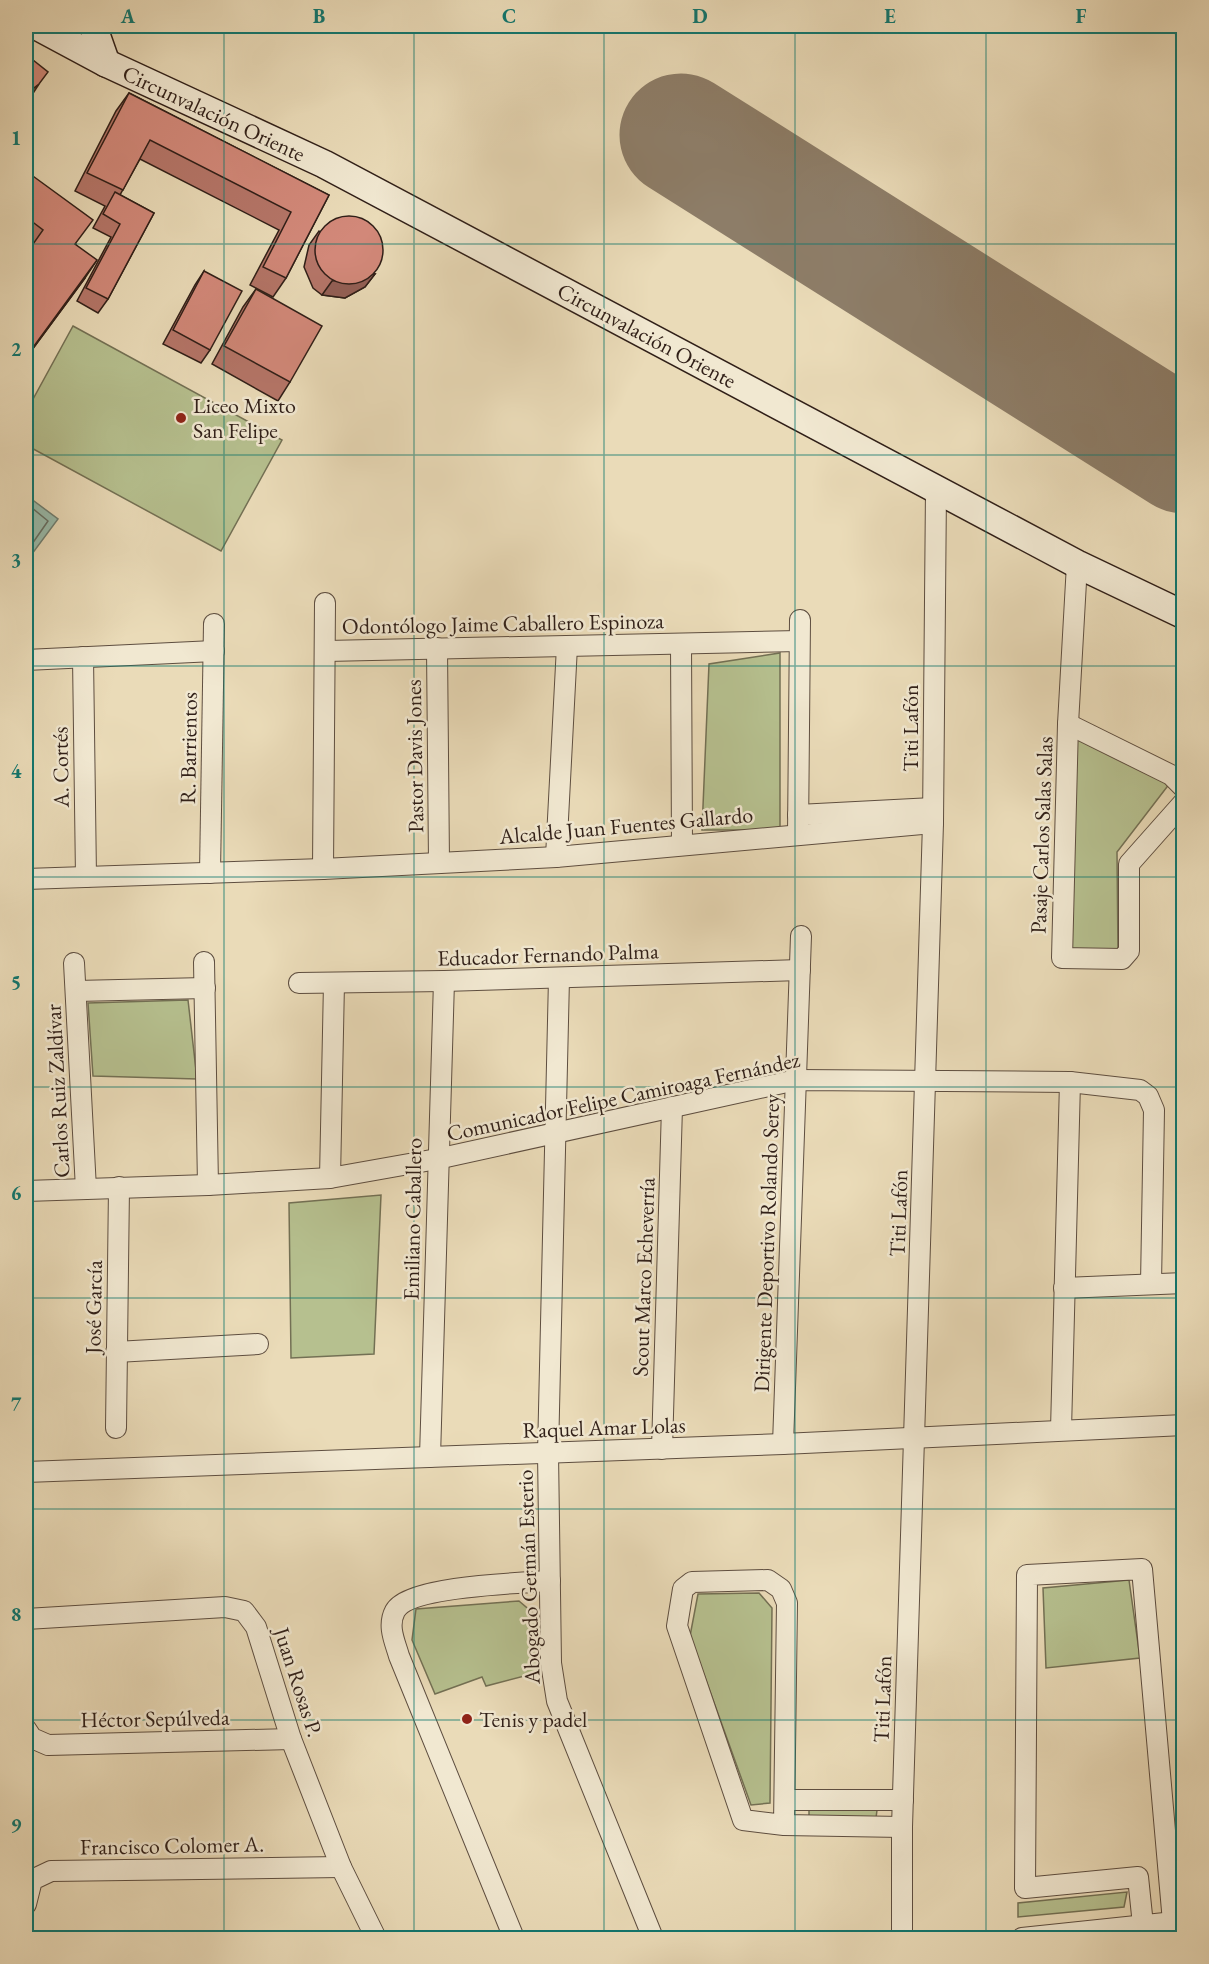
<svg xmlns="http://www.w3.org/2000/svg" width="1209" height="1964" viewBox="0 0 1209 1964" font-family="'EB Garamond',serif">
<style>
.green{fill:#b6c08f;stroke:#737054;stroke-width:1.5}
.water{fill:#98bbab;stroke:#6e7d70;stroke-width:1.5}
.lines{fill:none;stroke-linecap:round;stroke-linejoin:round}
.shore{stroke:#646d62;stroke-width:1.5}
.taxiway{stroke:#8d7d68;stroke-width:50}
.runway{stroke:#8d7d68;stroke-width:123}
.lane-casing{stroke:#5e4e40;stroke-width:12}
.street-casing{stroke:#5e4e40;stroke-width:22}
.secondary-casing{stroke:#301f18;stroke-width:30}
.lane{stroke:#f1e8d1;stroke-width:9}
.street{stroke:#f1e8d1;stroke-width:20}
.secondary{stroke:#f1e8d1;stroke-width:27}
.wall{fill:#b57568;stroke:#301f18;stroke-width:1.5}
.shaded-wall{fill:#935f55;stroke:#301f18;stroke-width:1.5}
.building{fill:#d28879;stroke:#301f18;stroke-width:1.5}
.grid{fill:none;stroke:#0f766e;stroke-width:1.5;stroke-opacity:0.55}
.poi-dot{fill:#8f2418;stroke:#f1e8d1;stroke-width:2}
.labels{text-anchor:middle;stroke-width:5;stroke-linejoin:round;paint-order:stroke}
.street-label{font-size:22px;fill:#301f18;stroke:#f1e8d1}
.poi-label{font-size:22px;fill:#301f18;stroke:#f1e8d1;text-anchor:start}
.neatline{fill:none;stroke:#0f766e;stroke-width:2}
.grid-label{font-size:20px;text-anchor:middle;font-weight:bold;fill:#0f766e}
</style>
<rect width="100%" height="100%" fill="#eadbb8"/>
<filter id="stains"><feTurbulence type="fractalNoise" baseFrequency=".00333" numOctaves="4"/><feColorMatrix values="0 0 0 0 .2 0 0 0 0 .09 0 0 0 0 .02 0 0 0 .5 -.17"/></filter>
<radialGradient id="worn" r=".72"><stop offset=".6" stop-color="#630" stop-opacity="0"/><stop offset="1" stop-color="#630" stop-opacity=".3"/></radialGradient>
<!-- green -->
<g class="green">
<polygon points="73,326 282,440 221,551 26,445 26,412"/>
<polygon points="780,653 780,830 702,830 709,664"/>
<polygon points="1072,736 1170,783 1117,852 1118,954 1070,951"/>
<polygon points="188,1000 197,1079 93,1076 88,1003"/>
<polygon points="381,1195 374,1354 291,1358 289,1203"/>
<polygon points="1129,1580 1140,1658 1046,1668 1043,1588"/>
<polygon points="759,1593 772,1608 770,1803 751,1805 690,1636 698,1594"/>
<polygon points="519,1601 533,1613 540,1672 486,1686 482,1677 435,1694 412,1640 416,1609"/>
<polygon points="809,1810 877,1810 876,1818 809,1818"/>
<polygon points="1127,1892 1124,1907 1018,1917 1018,1903"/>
</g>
<!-- water -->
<polygon class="water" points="26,495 58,519 32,554 26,549"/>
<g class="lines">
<!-- shore -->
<polyline class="shore" points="26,503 48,521 32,544 26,545"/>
<!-- taxiway -->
<polyline class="taxiway" points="1138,423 1184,398"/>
<!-- runway -->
<polyline class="runway" points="681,135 1184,452"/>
<!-- lane casing -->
<g class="lane-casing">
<polyline id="lane" points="1170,26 1184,31"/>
</g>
<!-- street casing -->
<g class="street-casing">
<g id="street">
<polyline points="1077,564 1068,724 1062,958 1122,959 1129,951 1129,864 1184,802"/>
<polyline points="681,644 682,845"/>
<polyline points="437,648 439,863"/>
<polyline points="326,651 799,641"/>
<polyline points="83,657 86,877"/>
<polyline points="26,660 214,651"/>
<polyline points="1068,724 1171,775 1184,788"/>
<polyline points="798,815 933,808"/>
<polyline points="798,835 800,620"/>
<polyline points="556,857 567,646"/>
<polyline points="323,869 325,603"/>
<polyline points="210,873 214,624"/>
<polyline points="26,879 323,869 556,857 933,823"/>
<polyline points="204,962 208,1185"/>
<polyline points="74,963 86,1189"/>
<polyline points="559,978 548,1453 551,1663 557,1701 653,1938"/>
<polyline points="299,983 444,981 800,970"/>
<polyline points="76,991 205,988"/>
<polyline points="330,1178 334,983"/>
<polyline points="26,1191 208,1185 330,1178 437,1159 796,1080 1070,1082 1140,1090 1148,1096 1154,1110 1151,1284"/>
<polyline points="1064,1288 1184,1283"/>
<polyline points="116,1352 258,1344"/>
<polyline points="116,1428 119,1187"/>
<polyline points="1061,1430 1070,1082"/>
<polyline points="783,1444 801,936"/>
<polyline points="662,1449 672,1107"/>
<polyline points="430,1457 444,981"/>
<polyline points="26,1472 783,1444 1184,1425"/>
<polyline points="26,1619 225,1607 244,1611 256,1627 291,1739 341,1867 376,1938"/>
<polyline points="26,1729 32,1738 48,1745 291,1739"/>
<polyline points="785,1800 903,1800"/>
<polyline points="784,1825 787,1603 781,1589 768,1580 692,1582 683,1589 677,1626 743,1820 784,1825 902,1827"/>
<polyline points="26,1904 32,1880 51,1871 341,1867"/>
<polyline points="1143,1925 1138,1877 1025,1888 1027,1575 1142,1569 1173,1922"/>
<path d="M514,1938l-115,-282c-4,-14 -12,-30 -4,-45 13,-25 125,-28 155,-30"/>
<polyline points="902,1938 902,1827 933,823 936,489"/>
<polyline points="1022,1938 1184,1921"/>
</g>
</g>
<!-- secondary casing -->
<g class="secondary-casing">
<g id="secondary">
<polyline points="37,26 106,63 324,164 1077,564 1184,615"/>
<polyline points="93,26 106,63"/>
</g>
</g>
<!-- lane -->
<use href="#lane" class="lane"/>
<!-- street -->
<use href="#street" class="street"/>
<!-- secondary -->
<use href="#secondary" class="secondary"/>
</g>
<!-- wall -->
<g class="wall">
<polygon points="129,93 329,195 286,278 273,297 250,285 279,230 140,159 120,195 154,213 108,299 98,313 77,301 111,237 93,228 105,206 75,191 116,111"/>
<polygon points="26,171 76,244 85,278 26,358 26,254 30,248 26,245"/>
<polygon points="319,231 375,274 365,287 345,298 322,295 313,288 304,267 309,245"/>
<polygon points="204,271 210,350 201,363 163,344 195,285"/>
<polygon points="256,289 290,382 278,401 212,364 243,307"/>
</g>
<!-- shaded-wall -->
<g class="shaded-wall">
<polygon points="39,84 30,98 26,101 26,94"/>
<polygon points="97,260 85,278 26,358 26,357"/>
<polygon points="375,274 365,287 345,298 322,295 332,281"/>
</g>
<!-- building -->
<g class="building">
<polygon points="28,56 48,72 39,84 26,94 26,59"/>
<polygon points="129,93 329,195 286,278 263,267 291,212 150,140 123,190 87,173"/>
<polygon points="26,171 93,220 75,244 97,260 26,357 26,254 43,230 26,217"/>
<polygon points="115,192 154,213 108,299 86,288 120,224 103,214"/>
<circle cx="349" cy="250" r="34"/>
<polygon points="204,271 242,291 210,350 173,330"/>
<polygon points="256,289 322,326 290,382 224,346"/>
</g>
<!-- grid -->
<path class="grid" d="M224,26v1912M414,26v1912M604,26v1912M795,26v1912M986,26v1912M26,244h1158M26,455h1158M26,666h1158M26,877h1158M26,1087h1158M26,1298h1158M26,1509h1158M26,1720h1158"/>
<!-- markers -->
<g class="poi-dot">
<circle cx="181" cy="418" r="6"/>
<circle cx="467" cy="1719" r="6"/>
</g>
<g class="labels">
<!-- street labels -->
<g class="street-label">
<text transform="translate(214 113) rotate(25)" y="8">Circunvalación Oriente</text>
<text transform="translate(647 335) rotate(28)" y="8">Circunvalación Oriente</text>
<text transform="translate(503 623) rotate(-1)" y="8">Odontólogo Jaime Caballero Espinoza</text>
<text transform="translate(910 728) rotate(-90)" y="8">Titi Lafón</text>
<text transform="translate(188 748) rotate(-89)" y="8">R. Barrientos</text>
<text transform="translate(414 756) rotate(-91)" y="8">Pastor Davis Jones</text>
<text transform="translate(60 767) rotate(-91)" y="8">A. Cortés</text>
<text transform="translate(626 825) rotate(-5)" y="8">Alcalde Juan Fuentes Gallardo</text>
<text transform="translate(1041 835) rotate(-88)" y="8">Pasaje Carlos Salas Salas</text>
<text transform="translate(548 954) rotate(-2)" y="8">Educador Fernando Palma</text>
<text transform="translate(57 1091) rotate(-93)" y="8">Carlos Ruiz Zaldívar</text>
<text transform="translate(623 1096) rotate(-12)" y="8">Comunicador Felipe Camiroaga Fernández</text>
<text transform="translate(898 1213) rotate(-88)" y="8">Titi Lafón</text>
<text transform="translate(412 1219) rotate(-89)" y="8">Emiliano Caballero</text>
<text transform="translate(766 1243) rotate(-88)" y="8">Dirigente Deportivo Rolando Serey</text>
<text transform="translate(643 1277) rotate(-88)" y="8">Scout Marco Echeverría</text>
<text transform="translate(93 1307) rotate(-89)" y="8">José García</text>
<text transform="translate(604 1427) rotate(-2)" y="8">Raquel Amar Lolas</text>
<text transform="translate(528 1577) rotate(-92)" y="8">Abogado Germán Esterio</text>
<text transform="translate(299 1682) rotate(72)" y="8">Juan Rosas P.</text>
<text transform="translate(882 1699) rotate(-88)" y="8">Titi Lafón</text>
<text transform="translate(155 1718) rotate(-1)" y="8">Héctor Sepúlveda</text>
<text transform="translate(172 1845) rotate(-1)" y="8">Francisco Colomer A.</text>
</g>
<!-- poi labels -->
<g class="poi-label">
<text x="193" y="413">Liceo Mixto<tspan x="193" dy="25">San Felipe</tspan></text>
<text x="479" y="1727">Tenis y padel</text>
</g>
</g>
<!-- margin -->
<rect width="1209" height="1964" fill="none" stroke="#eadbb8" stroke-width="66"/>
<rect x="33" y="33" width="1143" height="1898" class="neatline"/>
<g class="grid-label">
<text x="128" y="23">A</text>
<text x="319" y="23">B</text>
<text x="509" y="23">C</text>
<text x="700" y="23">D</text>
<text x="890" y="23">E</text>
<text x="1081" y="23">F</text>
<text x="16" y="145">1</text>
<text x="16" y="356">2</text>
<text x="16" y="567">3</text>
<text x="16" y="778">4</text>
<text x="16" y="989">5</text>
<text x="16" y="1200">6</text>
<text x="16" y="1411">7</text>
<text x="16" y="1621">8</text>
<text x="16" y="1832">9</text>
</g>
<rect width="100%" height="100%" filter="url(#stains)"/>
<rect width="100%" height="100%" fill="url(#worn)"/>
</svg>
